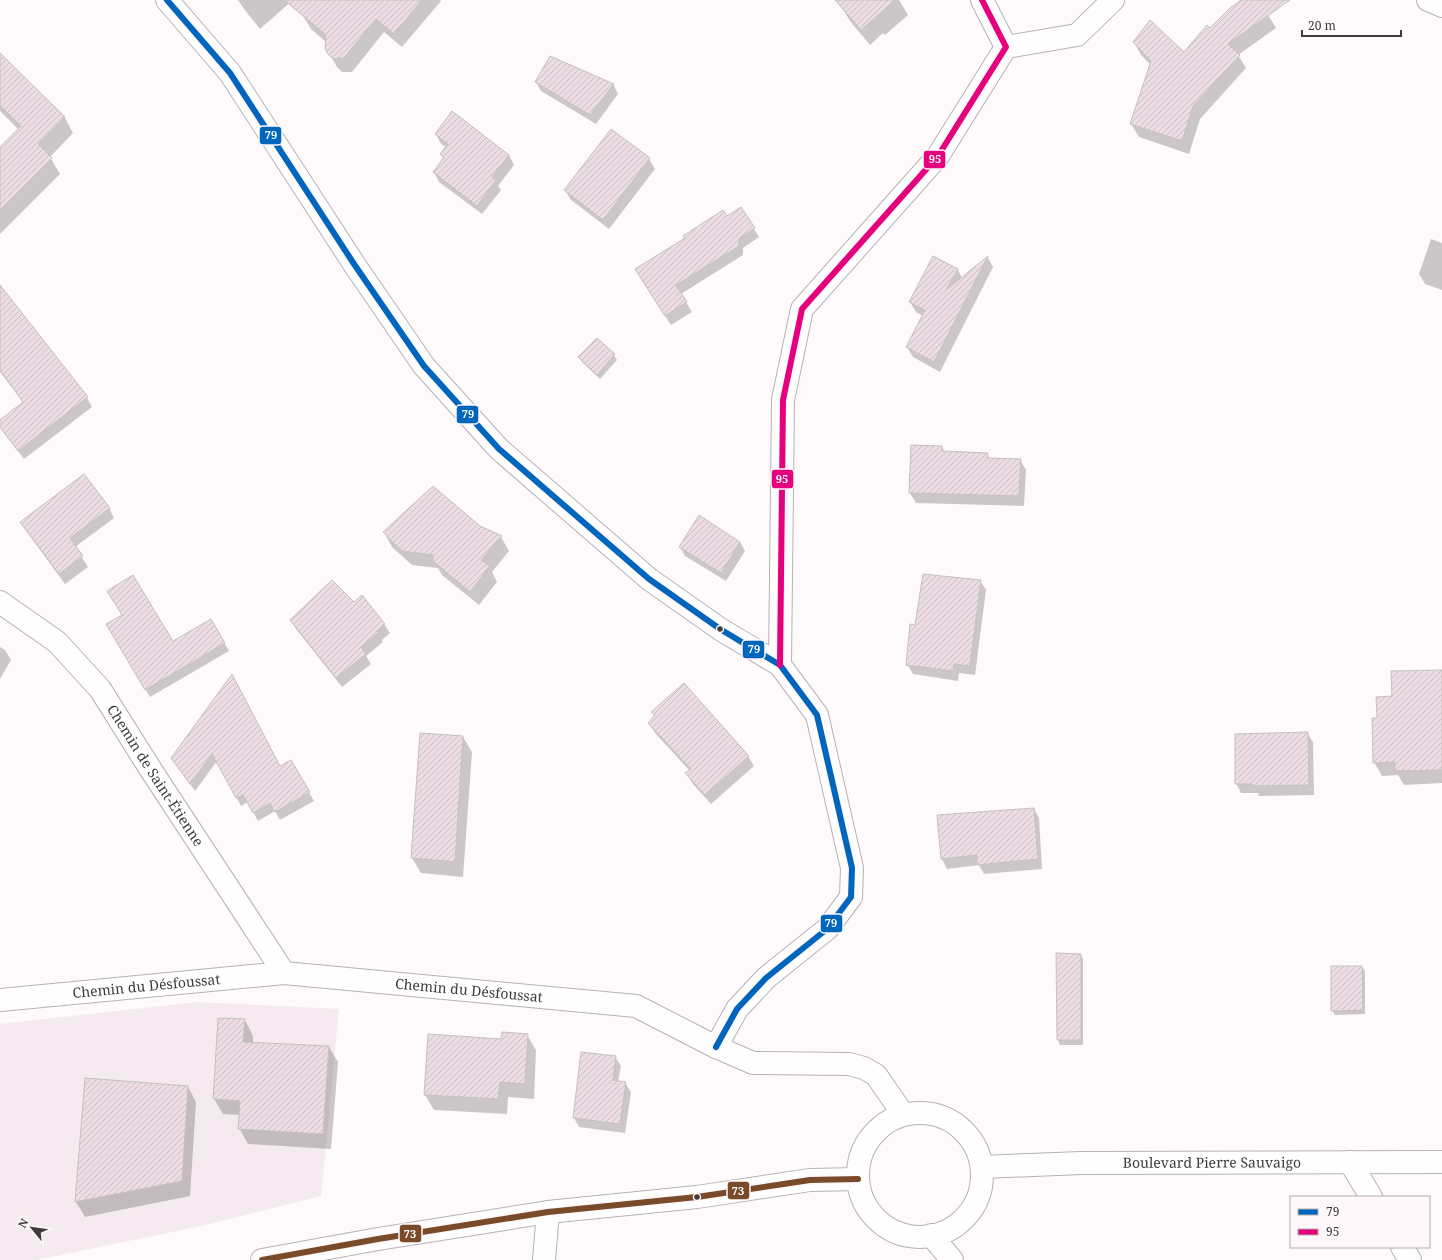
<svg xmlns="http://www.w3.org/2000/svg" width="1442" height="1260" viewBox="0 0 1442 1260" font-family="'Noto Serif',serif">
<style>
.built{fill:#f5eaef}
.shadow{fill:#0003}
.building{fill:url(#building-hatch);stroke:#c4c1c2}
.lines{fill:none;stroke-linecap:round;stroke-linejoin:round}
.minor-casing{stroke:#b6b2b4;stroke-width:24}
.major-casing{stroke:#b6b2b4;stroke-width:24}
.minor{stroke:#fffefe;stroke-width:22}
.major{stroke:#fffefe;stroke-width:22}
.bus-1-casing{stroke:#fff8fa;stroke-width:9}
.bus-2-casing{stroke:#fff8fa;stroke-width:9}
.bus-3-casing{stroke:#fff8fa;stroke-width:9}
.bus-1{stroke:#0065bd;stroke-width:6}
.bus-2{stroke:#e5007d;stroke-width:6}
.bus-3{stroke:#7a4b2a;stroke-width:6}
.bus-dot{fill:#3f3b3d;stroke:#fff8fa;stroke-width:1.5}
.labels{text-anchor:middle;stroke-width:4;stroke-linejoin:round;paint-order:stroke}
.street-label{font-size:14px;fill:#3f3b3d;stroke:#fff8fa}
.line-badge{stroke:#fff8fa;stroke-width:1.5}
.badge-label{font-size:11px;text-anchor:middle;font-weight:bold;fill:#fff}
</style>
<defs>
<pattern id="building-hatch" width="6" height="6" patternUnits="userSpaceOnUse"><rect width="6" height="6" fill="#ecdce3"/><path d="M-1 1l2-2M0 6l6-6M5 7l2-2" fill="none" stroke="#cbbec4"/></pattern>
</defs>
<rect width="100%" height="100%" fill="#fef9fb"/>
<!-- built -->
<polygon class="built" points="198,1002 339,1009 321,1196 201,1226 36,1260 0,1260 0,1024"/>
<!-- shadow -->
<g class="shadow">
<polygon points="238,0 293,0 260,29 244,9"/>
<polygon points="316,0 440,0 441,1 402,47 384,32 352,72 342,72 337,67 326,48 326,42 311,29 303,16"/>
<polygon points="848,0 899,0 908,15 885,35 883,33 870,45 850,21 841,6"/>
<polygon points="1242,0 1259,0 1276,28 1238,55 1246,68 1200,119 1189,154 1139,137 1131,124 1151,65 1141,55 1134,42 1184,53"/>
<polygon points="0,55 65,118 73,133 50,157 60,174 0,234 0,148 19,130 0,111"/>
<polygon points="536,82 613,84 618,94 596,124 541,91"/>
<polygon points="436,134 509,155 514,165 498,186 501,190 482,214 439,182 434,172 444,159 441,154 446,147 441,144"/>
<polygon points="649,159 655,169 609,229 571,200 565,190"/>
<polygon points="727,218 754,229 759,237 743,248 743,255 681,294 692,312 671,325 641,279"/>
<polygon points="1431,239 1442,243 1442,290 1425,284 1419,274"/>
<polygon points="933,258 958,270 962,278 988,258 993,267 940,372 913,357 907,347 923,316 916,312 910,302"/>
<polygon points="14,305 87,398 92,407 24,459 0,427 0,422 24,403 0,372 0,316"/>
<polygon points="597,339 614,355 617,360 600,379 582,362 579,358"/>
<polygon points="911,446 942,447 945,452 987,454 990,459 1020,460 1026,470 1024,506 916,503 910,493"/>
<polygon points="109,508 114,518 75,547 88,567 65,584 27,532 21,522"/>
<polygon points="479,527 501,537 509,551 492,572 497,582 479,605 442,575 438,568 412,565 392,547 384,532"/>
<polygon points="740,542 745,551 726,581 685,556 680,547"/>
<polygon points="980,581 986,590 975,675 959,673 958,681 913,674 907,664 916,626"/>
<polygon points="353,603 384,624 390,633 382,640 383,642 366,656 371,664 342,687 296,629 291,620"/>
<polygon points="211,620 229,651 150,697 107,625 173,643"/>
<polygon points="0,647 5,650 11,660 0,679"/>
<polygon points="1442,671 1442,783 1404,785 1398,775 1382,776 1374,762 1378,719 1393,697"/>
<polygon points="232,676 280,767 291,761 314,801 280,820 275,811 258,821 248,802 241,806 217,761 195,791 172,758"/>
<polygon points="653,712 748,756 754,766 711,804 692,783 687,773 690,771 655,733 649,723 655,717"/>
<polygon points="1307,733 1313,742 1314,795 1259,796 1258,793 1241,793 1236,783"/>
<polygon points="463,737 472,752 463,877 421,873 412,858"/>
<polygon points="1034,809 1039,818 1042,869 984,874 979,865 947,869 942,859"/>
<polygon points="1081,955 1083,959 1083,1045 1060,1045 1058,1040"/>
<polygon points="1362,967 1365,971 1365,1014 1335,1015 1332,1010"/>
<polygon points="245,1020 253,1036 253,1043 329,1047 338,1062 331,1149 248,1144 239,1128 240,1115 223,1114 214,1099"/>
<polygon points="527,1035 536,1050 534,1099 508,1097 507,1114 434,1110 425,1095 502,1040"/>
<polygon points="615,1057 621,1066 618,1082 625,1083 631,1092 625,1133 579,1127 574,1118"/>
<polygon points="86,1079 188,1087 196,1102 190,1196 85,1217 76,1202"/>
</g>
<!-- building -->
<g class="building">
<polygon points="284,0 422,0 394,34 376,19 344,58 333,59 327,53 325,48 326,35"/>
<polygon points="835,0 895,0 861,30"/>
<polygon points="1241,0 1290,0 1228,44 1240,55 1193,106 1182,141 1130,124 1151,61 1133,42 1150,20 1184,52 1207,25 1210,28 1230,8"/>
<polygon points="0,53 65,117 38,144 52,158 0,210 0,147 21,126 0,105"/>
<polygon points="550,56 614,84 590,115 535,82"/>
<polygon points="452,111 509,155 492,177 496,180 477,206 433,172 444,157 440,154 448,144 435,134"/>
<polygon points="611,129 650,158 603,220 564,190"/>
<polygon points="741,207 755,228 739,239 739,246 676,285 687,302 665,316 635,269 685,238 683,236 723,210 727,216"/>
<polygon points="933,256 958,269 946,290 988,256 934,362 906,347 925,310 909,302"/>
<polygon points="0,285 88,397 18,451 0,427 0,420 23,402 0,370"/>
<polygon points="597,338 615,354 597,375 578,357"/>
<polygon points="911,445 942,446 942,451 988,453 987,458 1021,459 1019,496 909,493"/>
<polygon points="84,474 110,508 70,538 83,556 59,574 20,522"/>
<polygon points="433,486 480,526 502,536 481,560 490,566 470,592 433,561 433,555 402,551 383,532"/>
<polygon points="699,515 740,542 721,573 679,547"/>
<polygon points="923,574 981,580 970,666 954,664 953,671 906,665 910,624 915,625"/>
<polygon points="133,575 173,641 211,619 225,643 145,690 106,624 122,615 107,591"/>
<polygon points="332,580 354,602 362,595 385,624 377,631 379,632 361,647 366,654 336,678 290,620"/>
<polygon points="1442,670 1442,770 1395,771 1395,762 1373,763 1372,718 1377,718 1376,697 1392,696 1391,671"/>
<polygon points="232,674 280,766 291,760 310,792 275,812 270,803 253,813 243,795 236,798 212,754 190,784 171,758"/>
<polygon points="684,683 749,756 705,795 685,773 691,769 648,723 655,715 651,712"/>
<polygon points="1308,732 1309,785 1253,786 1252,784 1235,784 1235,734"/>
<polygon points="420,733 463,736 455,862 411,858"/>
<polygon points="1034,808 1038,859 977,865 977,855 941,859 937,815"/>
<polygon points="1056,953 1081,954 1081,1040 1057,1040"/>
<polygon points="1331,966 1362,966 1363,1010 1331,1011"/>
<polygon points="218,1018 245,1019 243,1042 329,1046 323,1134 238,1129 240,1101 213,1099"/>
<polygon points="502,1032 528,1034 525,1084 500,1082 498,1099 424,1095 428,1034 501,1039"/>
<polygon points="581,1052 616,1056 613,1080 626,1082 620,1124 573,1118"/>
<polygon points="85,1078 188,1086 182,1181 75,1202"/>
</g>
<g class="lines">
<!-- minor casing -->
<g class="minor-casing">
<g id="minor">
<polyline points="167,0 230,73 354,264 424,366 499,449 649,579 720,629 780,665 817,715 852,868 851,897 827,929 766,978 737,1009 716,1047"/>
<polyline points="1428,0 1442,6"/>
<polyline points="1006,47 1077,35 1113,0"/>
<path id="s1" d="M0,602l57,40 43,47 51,81 133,203"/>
<polyline points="780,665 783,400 802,309 938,156 1006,47 982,0"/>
<path id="s2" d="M0,1000l284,-27 352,33 80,41 37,16 96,1 15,4 12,7 27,39"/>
<polyline points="1350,1162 1371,1197"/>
<polyline points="931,1235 952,1260"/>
<polyline points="1402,1247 1410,1260"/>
<polyline points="544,1260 548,1212"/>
</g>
</g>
<!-- major casing -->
<g class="major-casing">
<g id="major">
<circle cx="920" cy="1175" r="62"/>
<path id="s3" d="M982,1167l99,-4 361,-1"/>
<polyline points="262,1260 378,1239 548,1212 697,1197 810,1180 858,1179"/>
</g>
</g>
<!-- minor -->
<use href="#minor" class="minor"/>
<!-- major -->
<use href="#major" class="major"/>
<!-- bus-1 casing -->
<g class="bus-1-casing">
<polyline id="bus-1" points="167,0 230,73 354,264 424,366 499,449 649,579 720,629 780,665 817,715 852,868 851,897 827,929 766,978 737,1009 716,1047"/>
</g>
<!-- bus-2 casing -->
<g class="bus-2-casing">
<polyline id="bus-2" points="780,665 783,400 802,309 938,156 1006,47 982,0"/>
</g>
<!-- bus-3 casing -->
<g class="bus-3-casing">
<polyline id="bus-3" points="262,1260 378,1239 548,1212 697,1197 810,1180 858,1179"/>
</g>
<!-- bus-1 -->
<use href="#bus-1" class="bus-1"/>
<!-- bus-2 -->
<use href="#bus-2" class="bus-2"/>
<!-- bus-3 -->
<use href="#bus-3" class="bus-3"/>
</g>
<!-- markers -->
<g class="bus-dot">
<circle cx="720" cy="629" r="3.5"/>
<circle cx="697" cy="1197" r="3.5"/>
</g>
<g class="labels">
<!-- street labels -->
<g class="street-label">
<text dy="5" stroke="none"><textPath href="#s1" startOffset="236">Chemin de Saint-Étienne</textPath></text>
<text dy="5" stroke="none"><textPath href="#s2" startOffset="147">Chemin du Désfoussat</textPath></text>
<text dy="5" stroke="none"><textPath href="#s2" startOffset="471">Chemin du Désfoussat</textPath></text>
<text dy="5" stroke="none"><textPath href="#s3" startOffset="230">Boulevard Pierre Sauvaigo</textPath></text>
</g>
</g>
<g class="line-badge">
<rect x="259" y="126" width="23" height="19" rx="4" fill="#0065bd"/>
<rect x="923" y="150" width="23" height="19" rx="4" fill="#e5007d"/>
<rect x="456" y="405" width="23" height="19" rx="4" fill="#0065bd"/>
<rect x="771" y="469" width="23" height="20" rx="4" fill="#e5007d"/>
<rect x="742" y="640" width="23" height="19" rx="4" fill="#0065bd"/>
<rect x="820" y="914" width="23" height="19" rx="4" fill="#0065bd"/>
<rect x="727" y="1181" width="23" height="19" rx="4" fill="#7a4b2a"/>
<rect x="399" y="1224" width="23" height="19" rx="4" fill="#7a4b2a"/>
</g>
<g class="badge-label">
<text x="271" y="139">79</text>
<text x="935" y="163">95</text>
<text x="468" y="418">79</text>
<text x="782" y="483">95</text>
<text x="754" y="653">79</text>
<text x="831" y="927">79</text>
<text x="738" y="1195">73</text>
<text x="410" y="1238">73</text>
</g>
<!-- legend -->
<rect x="1290" y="1196" width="140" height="52" fill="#fff8fa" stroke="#b2acae"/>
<rect x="1298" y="1209" width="20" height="6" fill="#0065bd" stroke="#b2acae"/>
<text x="1326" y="1216" font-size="12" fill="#3f3b3d">79</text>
<rect x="1298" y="1229" width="20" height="6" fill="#e5007d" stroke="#b2acae"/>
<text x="1326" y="1236" font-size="12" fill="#3f3b3d">95</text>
<!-- north arrow -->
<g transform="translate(32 1228) rotate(299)" stroke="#fff8fa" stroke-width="3" paint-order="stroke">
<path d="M0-3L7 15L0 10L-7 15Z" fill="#3f3b3d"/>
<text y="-6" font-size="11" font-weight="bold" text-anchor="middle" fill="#3f3b3d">N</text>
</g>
<!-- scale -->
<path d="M1302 30v6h99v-6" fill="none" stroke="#3f3b3d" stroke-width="2"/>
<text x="1308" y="30" font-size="12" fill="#3f3b3d" stroke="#fff8fa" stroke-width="3" paint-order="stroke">20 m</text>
</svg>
